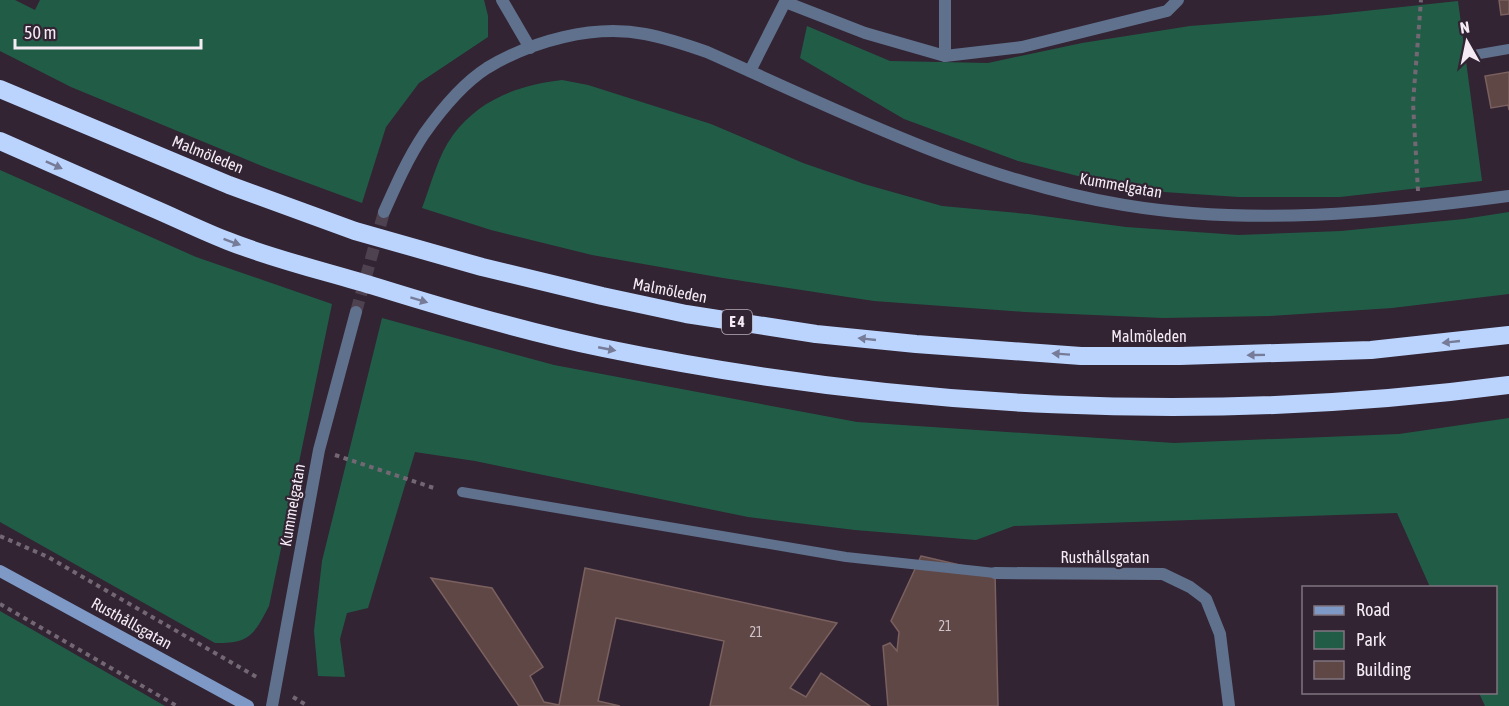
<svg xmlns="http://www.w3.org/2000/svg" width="1509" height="706" viewBox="0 0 1509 706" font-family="'Asap Condensed',sans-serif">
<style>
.green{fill:#215d46}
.building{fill:#5f4746;stroke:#7a605f;stroke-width:1.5}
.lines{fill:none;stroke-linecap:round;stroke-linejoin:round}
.tertiary-tunnel{stroke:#4f4250;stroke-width:12;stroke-dasharray:12 6;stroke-linecap:butt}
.path{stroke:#746774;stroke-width:4;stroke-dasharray:4.5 4.5;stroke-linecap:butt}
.service{stroke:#60718d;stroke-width:10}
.minor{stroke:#60718d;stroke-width:12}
.tertiary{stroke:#60718d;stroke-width:12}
.secondary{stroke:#7e99c6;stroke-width:12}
.motorway{stroke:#bbd4fe;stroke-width:18}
.oneway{fill:#767c98}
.labels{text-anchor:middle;stroke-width:4.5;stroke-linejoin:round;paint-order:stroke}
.number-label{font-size:14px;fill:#d0c2c9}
.shield{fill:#322433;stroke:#baafbb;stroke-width:1.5}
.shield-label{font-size:15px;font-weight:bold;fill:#f5ebf5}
.street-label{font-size:16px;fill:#f5ebf5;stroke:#322433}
</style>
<rect width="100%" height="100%" fill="#322433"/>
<!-- green -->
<g class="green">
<polygon points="0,0 15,0 35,10 40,0 484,0 488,16 488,37 419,83 386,127 362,203 267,168 71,87 0,51"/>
<polygon points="1458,1 1482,181 1340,197 1239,197 1134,190 1018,161 904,119 800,58 807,26 890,61 988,63 1082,43 1190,26 1327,15"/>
<path d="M562,80l26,5 123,39 92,39 61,21 78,22 86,8 98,13 112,8 103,-4 123,-12 45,-7v82l-117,14 -122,8 -107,2 -138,-6 -151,-11 -151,-23 -131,-23 -101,-25 -69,-22c9,-23 16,-53 31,-73 27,-36 66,-50 109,-55z"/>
<path d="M0,170l196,87 136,47 -63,302c-15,29 -20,38 -54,37l-215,-121z"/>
<polygon points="382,318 554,365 857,422 1174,443 1399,434 1509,418 1509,706 1485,706 1479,693 1496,692 1496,588 1430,587 1397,513 1014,526 976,540 855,530 748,517 475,461 415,452 368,608 347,613 340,639 345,677 318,676 314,631 322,561"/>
<polygon points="0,611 165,706 0,706"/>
</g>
<!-- building -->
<g class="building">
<polygon points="1499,0 1509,0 1509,14 1501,15"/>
<polygon points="1509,72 1509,110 1508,105 1491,108 1485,76"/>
<polygon points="921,556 995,573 998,706 888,706 883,646 890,643 897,651 899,632 891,621"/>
<polygon points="585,568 837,623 790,688 806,697 821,673 870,706 710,706 724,641 616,618 598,701 620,706 519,706 431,578 492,588 543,667 530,676 544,702 559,705"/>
</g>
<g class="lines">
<!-- tertiary-tunnel -->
<polyline class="tertiary-tunnel" points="356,312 384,212"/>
<!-- path -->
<g class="path">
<polyline points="1418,191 1413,103 1421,0"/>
<polyline points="335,455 434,488"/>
<polyline points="0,536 48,557 260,679"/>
<polyline points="0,604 177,706"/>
<polyline points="293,697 308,706"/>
</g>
<!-- service -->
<g class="service">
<polyline points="1474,55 1509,49"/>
<polyline points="462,492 846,557 995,573"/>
</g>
<!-- minor -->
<g class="minor">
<polyline points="502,0 530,48"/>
<polyline points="945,56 945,0"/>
<polyline points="750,71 785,2 865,33 945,56 1022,47 1167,11 1178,0"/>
<polyline points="995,573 1163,574 1190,587 1206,599 1220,634 1229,706"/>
</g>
<!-- tertiary -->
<g class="tertiary">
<path d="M384,212c12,-27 24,-54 40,-78 17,-24 38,-50 63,-66 45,-27 106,-44 158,-34 21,4 42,11 62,18 135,60 270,129 417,153 127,21 258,8 385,-9"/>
<polyline points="272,706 319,450 356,312"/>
</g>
<!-- secondary -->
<polyline class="secondary" points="0,571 248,706"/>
<!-- motorway -->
<g class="motorway">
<polyline points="0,89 229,185 355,231 482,267 602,296 686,314 816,334 916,344 1081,356 1180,356 1371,350 1509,335"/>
<path d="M0,141c50,22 100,44 150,66 26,11 52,24 78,34 48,19 100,31 149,46 74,23 149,45 226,61 296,61 605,77 906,37"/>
</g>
</g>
<!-- one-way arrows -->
<defs><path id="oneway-solid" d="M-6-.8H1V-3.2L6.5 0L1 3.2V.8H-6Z" transform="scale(1.5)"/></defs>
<g class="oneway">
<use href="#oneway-solid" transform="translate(54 165) rotate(24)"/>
<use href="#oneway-solid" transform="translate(232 242) rotate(20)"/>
<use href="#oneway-solid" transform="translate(419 300) rotate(17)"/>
<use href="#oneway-solid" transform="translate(867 339) rotate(-174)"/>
<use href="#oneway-solid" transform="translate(1451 342) rotate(174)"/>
<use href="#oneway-solid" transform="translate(607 349) rotate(11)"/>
<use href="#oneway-solid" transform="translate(1061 354) rotate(-176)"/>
<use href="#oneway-solid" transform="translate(1256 355) rotate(179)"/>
</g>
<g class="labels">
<!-- number labels -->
<g class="number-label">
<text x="945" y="631">21</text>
<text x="756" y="637">21</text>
</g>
<!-- shield labels -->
<rect class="shield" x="722" y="310" width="30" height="24" rx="4.5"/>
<g class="shield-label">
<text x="737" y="327">E 4</text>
</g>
<!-- street labels -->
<g class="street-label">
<text transform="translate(208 154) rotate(22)" y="6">Malmöleden</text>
<text transform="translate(1121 185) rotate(10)" y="6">Kummelgatan</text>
<text transform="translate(670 290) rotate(11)" y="6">Malmöleden</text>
<text x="1149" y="342">Malmöleden</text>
<text transform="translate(292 505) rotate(-80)" y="6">Kummelgatan</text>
<text x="1105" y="563">Rusthållsgatan</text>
<text transform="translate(132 623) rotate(29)" y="6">Rusthållsgatan</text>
</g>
</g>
<!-- legend -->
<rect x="1302" y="586" width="195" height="108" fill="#322433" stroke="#807481" stroke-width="1.5"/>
<rect x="1314" y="606" width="30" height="9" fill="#7e99c6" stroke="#807481" stroke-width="1.5"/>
<text x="1356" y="616" font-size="18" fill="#f5ebf5">Road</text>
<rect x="1314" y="631" width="30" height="18" fill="#215d46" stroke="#807481" stroke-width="1.5"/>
<text x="1356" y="646" font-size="18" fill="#f5ebf5">Park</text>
<rect x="1314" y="661" width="30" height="18" fill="#5f4746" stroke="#807481" stroke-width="1.5"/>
<text x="1356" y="676" font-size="18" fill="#f5ebf5">Building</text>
<!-- north arrow -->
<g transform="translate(1467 42) rotate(351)" stroke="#322433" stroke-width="4.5" paint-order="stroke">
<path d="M0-4.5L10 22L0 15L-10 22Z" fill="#f5ebf5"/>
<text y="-9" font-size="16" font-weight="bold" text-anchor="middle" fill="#f5ebf5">N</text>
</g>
<!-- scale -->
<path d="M15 39v9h186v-9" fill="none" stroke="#f5ebf5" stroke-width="3"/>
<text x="24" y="39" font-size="18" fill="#f5ebf5" stroke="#322433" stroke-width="4.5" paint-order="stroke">50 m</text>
</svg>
